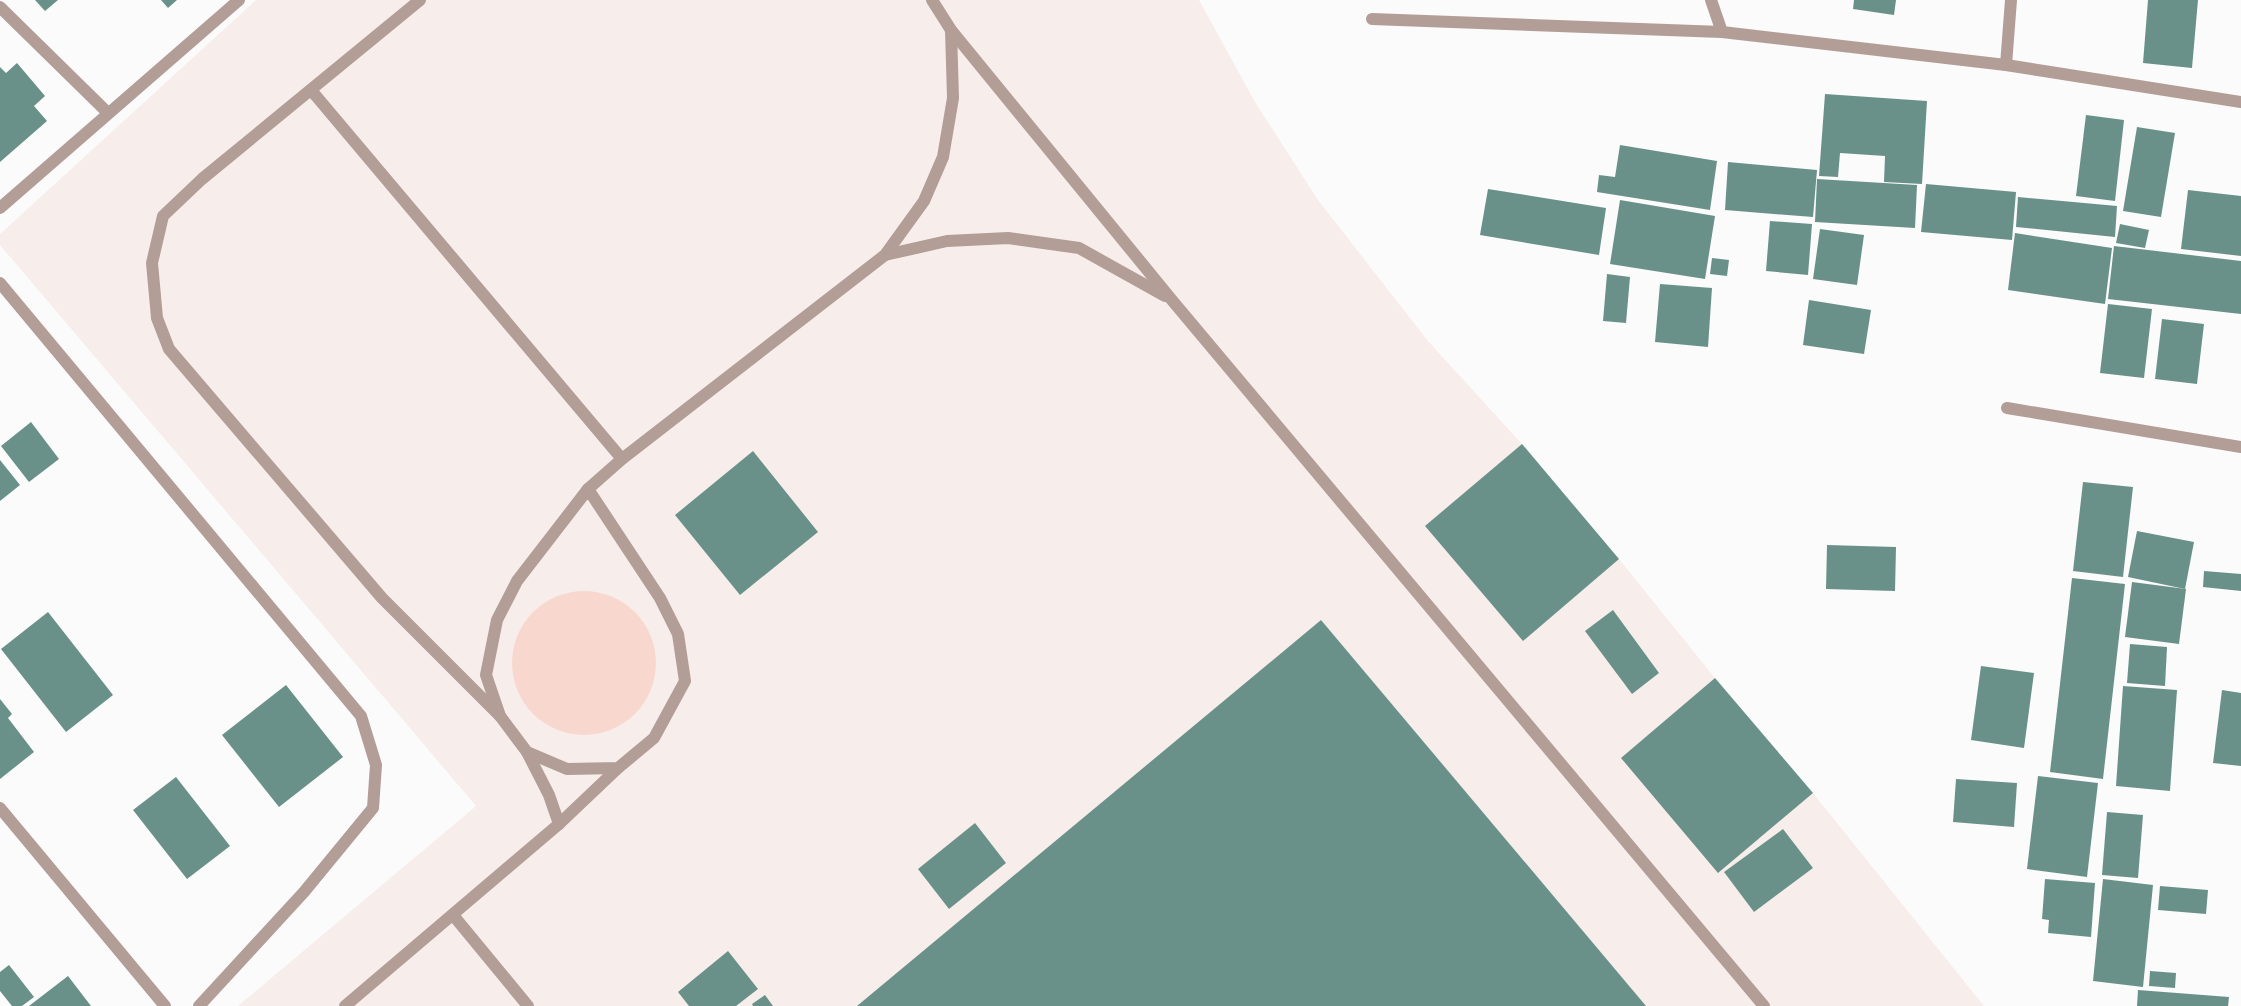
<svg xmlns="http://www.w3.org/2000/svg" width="2241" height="1006" viewBox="0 0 2241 1006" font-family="Montserrat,sans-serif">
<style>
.built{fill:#f7eeeb}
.green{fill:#f8d8ce}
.building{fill:#6a9189}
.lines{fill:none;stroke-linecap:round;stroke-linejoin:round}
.lane{stroke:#b39d97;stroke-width:12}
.street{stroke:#b39d97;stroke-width:12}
</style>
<rect width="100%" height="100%" fill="#fbfbfb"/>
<!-- built -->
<polygon class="built" points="256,0 1199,0 1255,102 1318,200 1428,341 1522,444 1619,559 1715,678 1813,793 1984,1006 238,1006 476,806 0,245 0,234"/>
<!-- green -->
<circle class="green" cx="584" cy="663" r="72"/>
<!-- building -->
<g class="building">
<polygon points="35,0 58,0 45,11"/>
<polygon points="161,0 177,0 168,8"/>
<polygon points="1854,0 1896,0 1894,15 1853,9"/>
<polygon points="2148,0 2198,0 2192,68 2143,63"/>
<polygon points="17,63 45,96 34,106 47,121 0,162 0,67 6,73"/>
<polygon points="1825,94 1927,101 1922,184 1884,182 1885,156 1840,153 1838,177 1819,176"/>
<polygon points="2086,115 2124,120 2115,201 2076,196"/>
<polygon points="2137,127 2175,133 2161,217 2123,211"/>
<polygon points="1620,145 1717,161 1710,210 1597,192 1599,175 1615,177"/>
<polygon points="1728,162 1817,170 1813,217 1725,210"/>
<polygon points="1817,179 1917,185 1915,228 1815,222"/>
<polygon points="1926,184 2016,192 2012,240 1921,232"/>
<polygon points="1488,189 1606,208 1599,255 1480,235"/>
<polygon points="2188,190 2241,196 2241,256 2181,249"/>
<polygon points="2018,197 2117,206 2115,237 2016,227"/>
<polygon points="1620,200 1715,216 1705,279 1610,264"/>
<polygon points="1770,221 1812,224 1808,275 1766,271"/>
<polygon points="2120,224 2149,230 2145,248 2116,243"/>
<polygon points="1820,229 1864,235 1857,285 1813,279"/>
<polygon points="2015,233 2112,248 2105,304 2008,290"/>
<polygon points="2114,246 2241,261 2241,314 2108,299"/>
<polygon points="1712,258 1729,260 1727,276 1710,274"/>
<polygon points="1607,274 1630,277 1626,323 1603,321"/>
<polygon points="1660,284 1712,288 1708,347 1655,342"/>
<polygon points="1809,300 1871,310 1864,354 1803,345"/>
<polygon points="2108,304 2152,309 2144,378 2100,373"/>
<polygon points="2162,319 2204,324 2197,384 2155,379"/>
<polygon points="31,422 59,459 29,482 1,446"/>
<polygon points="1522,444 1619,559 1523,641 1425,526"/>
<polygon points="753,451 818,532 740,595 675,515"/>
<polygon points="0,460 20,485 0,501"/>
<polygon points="2083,482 2133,487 2123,577 2073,571"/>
<polygon points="2137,531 2194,542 2185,589 2128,577"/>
<polygon points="1827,545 1896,547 1895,591 1826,589"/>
<polygon points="2204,571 2241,574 2241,591 2203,587"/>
<polygon points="2072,578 2125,584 2103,779 2050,772"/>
<polygon points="2132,582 2186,589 2179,644 2125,637"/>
<polygon points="1613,610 1659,673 1632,694 1585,631"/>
<polygon points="48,612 113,695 66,732 1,649"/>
<polygon points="1321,620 1646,1006 857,1006"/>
<polygon points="2130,644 2167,647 2165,686 2127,683"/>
<polygon points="1981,666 2034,673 2024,748 1971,740"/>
<polygon points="1715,678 1813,793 1718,873 1621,758"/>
<polygon points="286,685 343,757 279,807 222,735"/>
<polygon points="2123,686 2177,690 2170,791 2116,786"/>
<polygon points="2222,690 2241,693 2241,766 2213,763"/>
<polygon points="0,699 12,714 8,718 34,752 0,779"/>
<polygon points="2038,776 2098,783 2087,877 2027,869"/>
<polygon points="176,777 230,846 187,879 133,810"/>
<polygon points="1956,779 2017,783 2014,827 1953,822"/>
<polygon points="2107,812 2143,815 2138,878 2102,875"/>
<polygon points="975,823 1006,863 949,909 918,869"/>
<polygon points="1783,829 1813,868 1754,912 1724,872"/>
<polygon points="2045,879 2095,883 2091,937 2048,933 2049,920 2042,919"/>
<polygon points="2103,879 2153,885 2143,987 2093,981"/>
<polygon points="2160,886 2208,890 2206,914 2158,910"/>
<polygon points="728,951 758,989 736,1006 689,1006 678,992"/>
<polygon points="9,965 34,997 22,1006 12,1006 0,991 0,972"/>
<polygon points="2150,971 2176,973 2175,988 2149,986"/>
<polygon points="68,976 91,1006 29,1006"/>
<polygon points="2138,990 2229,997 2228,1006 2137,1006"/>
<polygon points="765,995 773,1006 753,1006 752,1004"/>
</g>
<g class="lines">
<!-- lane -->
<g class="lane">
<polyline points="420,0 202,179 163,216 152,263 157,318 169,349 382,598 500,716"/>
<polyline points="932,0 951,30 1171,299 1764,1006"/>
<polyline points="311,90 622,459"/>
<polyline points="885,255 947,241 1008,238 1079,248 1165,296"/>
<polygon points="588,489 660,598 678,634 685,681 654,738 618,768 567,769 527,752 500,716 486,675 497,620 517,581"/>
<polyline points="588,489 622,459 885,255 924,201 943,157 953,98 951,30"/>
<polyline points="527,752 549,795 559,824"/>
<polyline points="453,915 528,1006"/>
<polyline points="345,1006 559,824 618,768"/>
</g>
<!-- street -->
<g class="street">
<polyline points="1711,0 1722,32"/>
<polyline points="0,7 108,113"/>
<polyline points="1372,19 1722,32 2006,65 2241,102"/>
<polyline points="2006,65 2011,0"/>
<polyline points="0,208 239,0"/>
<polyline points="0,283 361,716 376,765 373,808 304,892 199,1006"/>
<polyline points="2007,408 2241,447"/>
<polyline points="0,808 165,1006"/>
</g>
</g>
</svg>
